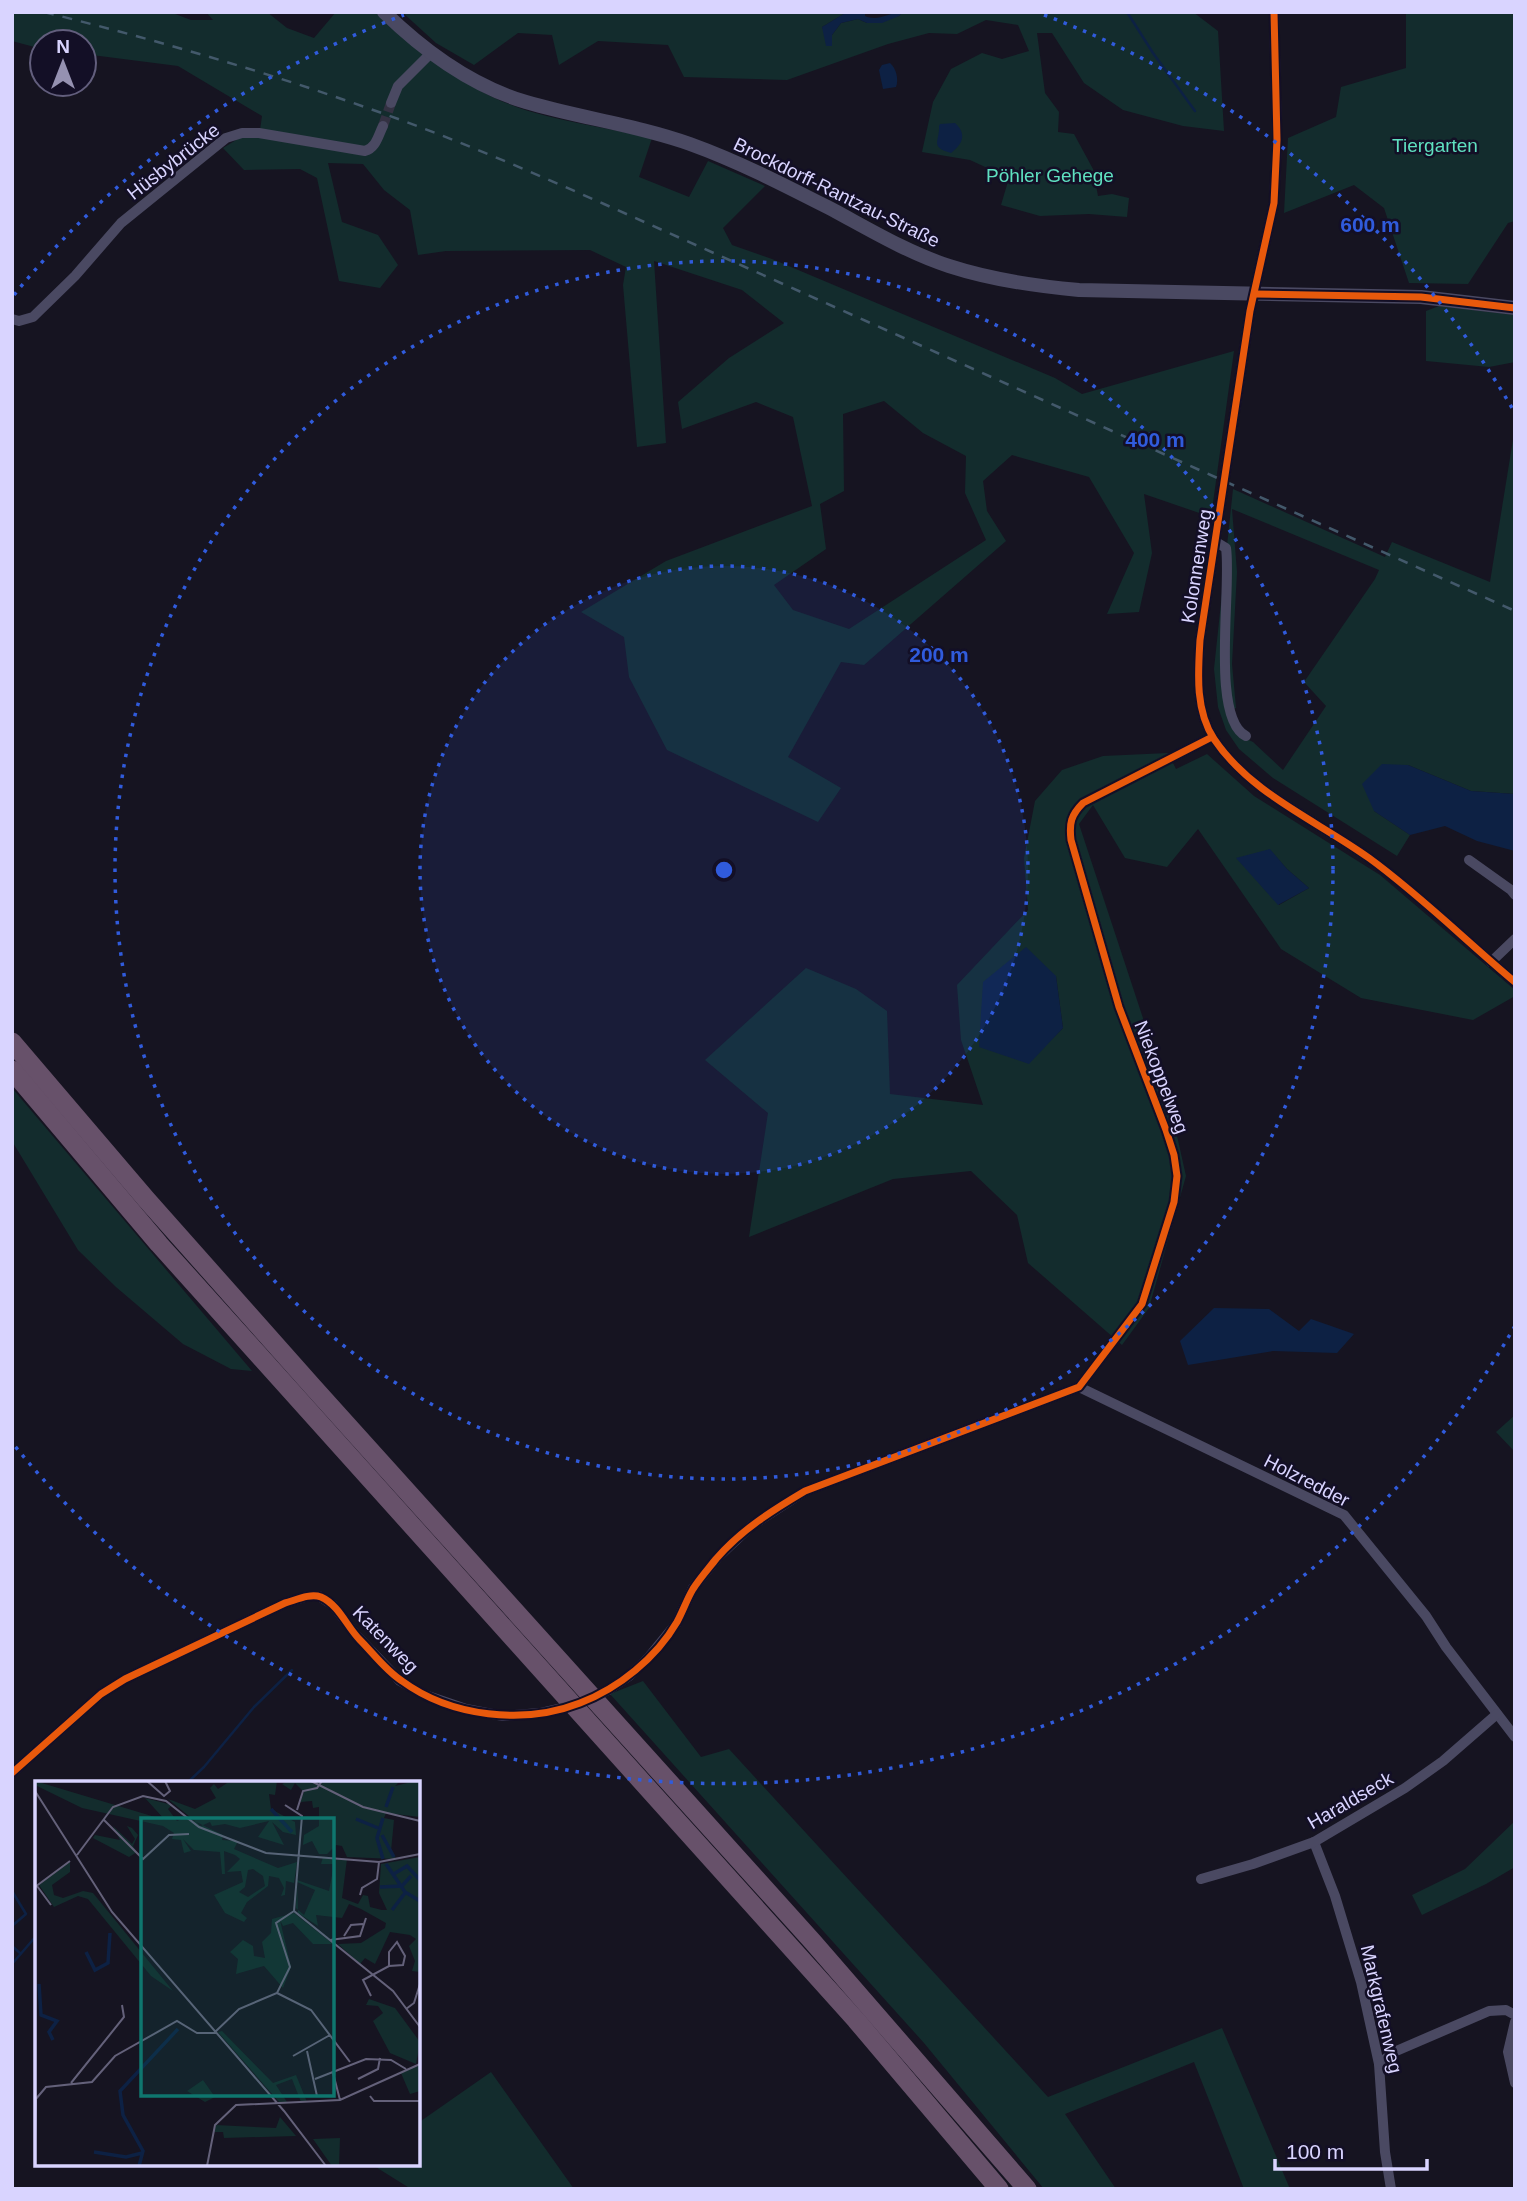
<svg xmlns="http://www.w3.org/2000/svg" width="1527" height="2201" viewBox="0 0 1527 2201" font-family="Helvetica,sans-serif">
<style>
.green{fill:#132c2d;fill-rule:evenodd}
.water{fill:#0d2144}
.lines{fill:none;stroke-linecap:round;stroke-linejoin:round}
.stream{stroke:#0d2144;stroke-width:2.5}
.minor-tunnel{stroke:#333142;stroke-width:10;stroke-dasharray:10 5;stroke-linecap:butt}
.minor{stroke:#4a4962;stroke-width:10}
.tertiary{stroke:#4a4962;stroke-width:14}
.motorway{stroke:#67516a;stroke-width:19}
.rail{stroke:#43596b;stroke-width:2.5;stroke-dasharray:10 9;stroke-linecap:butt}
.minor-bridge{stroke:#4a4962;stroke-width:10}
.cycleway-casing{stroke:#130f26;stroke-width:11}
.cycleway{stroke:#e8590c;stroke-width:7}
.ring{fill:none;stroke:#305bdc;stroke-width:3.5;stroke-dasharray:3.5 7}
.labels{text-anchor:middle;stroke-width:5;stroke-linejoin:round;paint-order:stroke}
.park-label{font-size:19px;fill:#5fe0c0;stroke:#130f26}
.street-label{font-size:19px;fill:#d9d4ff;stroke:#130f26}
.inset-river{fill:none;stroke:#0d2144;stroke-width:3.5}
.inset-road{fill:none;stroke:#64617a;stroke-width:2}
.view{fill:#0f766e;fill-opacity:0.15;stroke:#0f766e;stroke-width:3.5}
.inset-edge{fill:none;stroke:#d9d4ff;stroke-width:3.5}
.centre{fill:#305bdc;stroke:#130f26;stroke-width:3.5}
.ring-label{font-size:21px;text-anchor:middle;font-weight:bold;fill:#305bdc;stroke:#130f26;stroke-width:5;stroke-linejoin:round;paint-order:stroke}
</style>
<rect width="100%" height="100%" fill="#161421"/>
<!-- green -->
<g class="green">
<path d="M12,12h158l21,8h22l-7,-8h61l20,16 27,10 22,-26h39c43,40 99,84 157,100 39,11 80,17 120,26l-13,39 50,20 19,-36 57,25 -42,42 9,17 40,14 283,119 27,16 152,-43 -23,166 -67,-23 8,59 -13,59 -32,2 27,-61 -45,-76 -77,-22 -29,26 4,30 19,30 -142,124 -23,-3 -53,95 53,31 -23,34 -151,-72 -38,-73 -5,-40 -43,-25 85,-51 146,-55 -19,-89 -37,-15 -74,27 -4,-27 51,-44 55,-35 -42,-33 -88,-29 12,182 -29,4 -14,-162 3,-18 -36,-17 -144,1 -28,4 -8,-45 -26,-20 -21,-26 -35,-1 14,59 36,13 20,30 -18,23 -41,-7 -22,-103 -17,-9 -56,1 -21,-22 18,-11 18,1 3,-22 -84,-50 -94,-12v-12h-42v7l-30,-8zM884,401l39,32 43,23 -1,37 21,47 -137,89 -56,-19 -19,-25 52,-36 -6,-45 24,-13 -1,-77z"/>
<polygon points="402,12 847,12 822,27 832,46 832,35 841,23 858,19 867,23 899,16 903,12 1193,12 1218,31 1224,131 1183,126 1123,110 1084,83 1052,33 1037,33 1045,93 1059,112 1058,132 1074,134 1093,169 1098,196 1112,194 1129,198 1127,217 1089,214 1040,216 1001,205 1009,178 970,160 922,152 933,102 951,69 982,53 1002,59 1029,51 1018,25 986,20 957,34 929,33 888,44 787,80 684,77 668,45 598,41 559,65 552,35 518,33 474,65 436,43"/>
<polygon points="1406,12 1515,12 1515,221 1508,223 1468,284 1409,283 1384,208 1354,185 1284,213 1288,138 1336,117 1341,87 1406,68"/>
<polygon points="1439,306 1515,315 1515,362 1489,367 1426,361 1426,311"/>
<path d="M1515,427v367l-44,-3 -63,-26 -34,46 36,24 -13,21 -124,-78 -34,-29 -13,-19 -8,-23 -4,-38 19,-180 152,68 7,-15 98,40zM1232,509l147,61 -4,9 -71,103 22,24 -43,64 -30,-28 -13,-6 -12,-25 8,-3 -4,-44 5,-92z"/>
<path d="M1168,753l8,16 31,-15 47,42 126,79 135,115v6l-42,24 -112,-22 -80,-49 -83,-120 -31,38 -42,-9 -32,-53 -14,19 88,267 19,85 -37,132 -27,37 -94,-82 -11,-48 -46,-44 -78,8 -144,58 19,-124 -63,-53 101,-92 50,21 31,22 3,83 93,11 -22,-65 -4,-55 71,-75 -4,-52 11,-57 27,-31 41,-14zM1269,849l18,20 22,19 -30,17 -19,-21zM1056,976l7,52 -15,15z"/>
<polygon points="12,1088 252,1371 231,1369 183,1344 116,1287 78,1250 12,1141"/>
<polygon points="1515,1415 1515,1452 1496,1432"/>
<polygon points="643,1681 701,1757 729,1749 1048,2097 1222,2028 1290,2189 1244,2189 1194,2062 1065,2114 1116,2189 1044,2189 924,2043 610,1694"/>
<polygon points="1515,1821 1515,1867 1486,1884 1422,1915 1412,1895 1465,1869"/>
<polygon points="491,2072 574,2189 411,2189 371,2164 418,2164 418,2123"/>
</g>
<!-- water -->
<g class="water">
<path d="M847,12h18v4c14,6 24,-4 38,-4l-4,4 -17,7h-15l-9,-4 -17,4 -9,12v11h-6l-4,-19z"/>
<path d="M890,63c6,5 9,16 6,24l-13,2 -4,-19 3,-5z"/>
<path d="M955,123c12,11 8,21 -4,30 -22,-6 -11,-12 -12,-27l1,-2z"/>
<polygon points="1382,764 1408,765 1471,791 1515,794 1515,851 1477,841 1445,826 1410,835 1374,811 1362,784"/>
<polygon points="1270,849 1287,869 1309,888 1278,905 1236,858"/>
<polygon points="1026,947 1056,976 1063,1028 1029,1064 979,1047 983,982"/>
<polygon points="1214,1308 1269,1309 1299,1331 1311,1319 1354,1334 1337,1353 1273,1351 1188,1365 1180,1341"/>
</g>
<g class="lines">
<!-- stream -->
<g class="stream">
<polyline points="1127,12 1153,53 1195,111"/>
<polyline points="187,1783 204,1767 254,1707 292,1670"/>
<polyline points="12,1891 26,1914 12,1926"/>
<polyline points="12,1946 20,1953"/>
<polyline points="12,1964 37,1935"/>
</g>
<!-- minor-tunnel -->
<polyline class="minor-tunnel" points="383,126 391,103"/>
<!-- minor -->
<g class="minor">
<path d="M1274,12l3,128 -3,63 -24,108 -50,329c-2,33 -5,70 14,99 37,55 102,81 155,119 51,37 97,83 146,124"/>
<polyline points="391,103 398,86 431,53"/>
<path d="M12,319l7,2 14,-4 42,-41 46,-53 105,-85 16,-5h17l106,18c11,-3 13,-15 18,-25"/>
<path d="M1216,542l10,6c6,39 -16,170 20,188"/>
<polyline points="1469,860 1511,890 1515,895"/>
<polyline points="1491,962 1515,939"/>
<polyline points="1079,1387 1344,1515 1426,1616 1446,1647 1515,1737"/>
<path d="M608,1690l21,-14 20,-19 27,-33 17,-36 25,-31 33,-31 54,-35 274,-104 63,-83 32,-102 3,-26 -3,-21 -8,-25 -47,-123 -48,-167c-2,-17 0,-25 12,-37l129,-66"/>
<polyline points="12,1773 101,1694 125,1679 285,1603 308,1596 319,1596 333,1605 356,1635 400,1681 425,1695 466,1709 503,1716 540,1713"/>
<polyline points="1314,1842 1335,1896 1361,1982 1379,2064 1385,2152 1391,2189"/>
<polyline points="1201,1879 1253,1864 1314,1842 1405,1788 1443,1761 1497,1714"/>
<polyline points="1515,2022 1508,2052 1515,2083"/>
<polyline points="1379,2064 1394,2052 1489,2011 1506,2010 1515,2015"/>
</g>
<!-- tertiary -->
<path class="tertiary" d="M384,12c40,39 88,74 142,90 54,16 111,23 164,42 50,18 98,43 145,67 37,20 74,42 114,55 43,14 85,20 130,24l342,7 94,11"/>
<!-- motorway -->
<g class="motorway">
<polyline points="12,1042 146,1199 313,1387 813,1942 1027,2189"/>
<polyline points="12,1070 159,1244 856,2020 999,2189"/>
</g>
<!-- rail -->
<path class="rail" d="M44,12c112,28 223,60 332,99 77,27 153,60 228,93l911,407"/>
<!-- minor-bridge -->
<polyline class="minor-bridge" points="540,1713 579,1704 608,1690"/>
<!-- cycleway casing -->
<g class="cycleway-casing">
<g id="cycleway">
<path d="M1274,12l3,128 -3,63 -24,108 -50,329c-2,33 -5,70 14,99 37,55 102,81 155,119 51,37 97,83 146,124"/>
<polyline points="1255,294 1421,297 1515,308"/>
<path d="M12,1773l89,-79 24,-15 160,-76c11,-3 25,-10 36,-6 18,8 26,30 39,43 13,13 26,31 42,41 49,36 122,44 178,22 39,-15 76,-45 97,-81 6,-11 10,-23 16,-33 7,-11 16,-21 23,-30 25,-29 57,-49 89,-68l274,-104 63,-83 32,-102 3,-26 -3,-21 -8,-25 -47,-123 -48,-167c-2,-17 0,-25 12,-37l129,-66"/>
</g>
</g>
<!-- cycleway -->
<use href="#cycleway" class="cycleway"/>
</g>
<!-- distance rings -->
<circle cx="724" cy="870" r="304" fill="#305bdc" fill-opacity=".12"/>
<g class="ring">
<circle cx="724" cy="870" r="304"/>
<circle cx="724" cy="870" r="609"/>
<path d="M1515 1326A913 913 0 0 1 14 1445M14 295A913 913 0 0 1 404 15M1044 15A913 913 0 0 1 1515 413"/>
</g>
<g class="labels">
<!-- park labels -->
<g class="park-label">
<text x="1435" y="152">Tiergarten</text>
<text x="1050" y="182">Pöhler Gehege</text>
</g>
<!-- street labels -->
<g class="street-label">
<text transform="translate(173 161) rotate(-38)" y="7">Hüsbybrücke</text>
<text transform="translate(837 192) rotate(26)" y="7">Brockdorff-Rantzau-Straße</text>
<text transform="translate(1196 566) rotate(-81)" y="7">Kolonnenweg</text>
<text transform="translate(1162 1077) rotate(69)" y="7">Niekoppelweg</text>
<text transform="translate(1307 1480) rotate(27)" y="7">Holzredder</text>
<text transform="translate(386 1639) rotate(46)" y="7">Katenweg</text>
<text transform="translate(1350 1800) rotate(-30)" y="7">Haraldseck</text>
<text transform="translate(1382 2009) rotate(77)" y="7">Markgrafenweg</text>
</g>
</g>
<!-- overview -->
<g transform="translate(35 1781)">
<rect width="385" height="385" fill="#161421"/>
<path d="M0,0l130,39 -20,-22 27,7 -4,4 9,12 9,-4 37,18 -1,5 16,1 -4,8 44,19 19,-6 -3,21 -8,-2 -1,14 -4,1 3,-8 -5,-10 -10,-2 -1,10 -21,16 -6,11 6,5 -3,4 -19,-9 -11,-18 29,-13 -2,-11 -14,1 13,-13 -5,-4 -11,-4 1,23h-3l-2,-22 -26,-2 -11,-11 8,12 -7,2 -3,-13 -9,-1 2,-6 -11,-7 -81,-18 -47,-23zM218,88l10,7 2,10 -17,11 -9,-5 6,-5 3,-17zM242,0l-2,14 -6,-1 2,15 24,13 1,13 -13,-3 -11,-10 12,23 -26,-8 11,-16 -29,7 -15,-4 -13,2 -2,-4 -9,4 -33,-27 27,10 21,-11 -6,-10 4,-4 4,5 9,-6zM253,0h112l-5,5 20,-5 5,2v34l-34,-4 -2,5 10,2 -3,31 5,8 -49,-2 -5,-11 -6,-1 -9,9h-8l-7,-13 -9,4 1,-10 15,-9v-19l-6,1 -1,-7 -12,1 4,-10 -9,-9 -4,7 -9,-6zM78,45l19,18 3,-5 -8,-13 5,2 6,7 -5,11 4,6 -8,5 -36,-19 2,-3 25,5zM288,76l24,2 -5,39 16,6 5,-9 5,1 2,11 12,3h5l-8,-17 2,-29 39,-7v115l-8,-1 3,-10 -6,-15 7,-7 -6,-4 -20,-3 -15,32 -10,-6 -5,6 -22,-20 23,-1 24,-15 1,-5 -25,-14 -12,-5 -7,14 -26,-3 2,11 -20,-13 -1,-33 32,11 5,-27h-13zM262,101l18,8 -11,25 -8,-7zM35,81v10l-18,13 2,10 9,3 20,-7 10,2 80,98 -22,-15 -63,-77 -10,-3 -24,11 -15,-22zM259,132l39,31h-20l-20,-21 -10,3 -3,-6 11,47 -8,21 -19,-22 -28,8 2,-15 -8,-7 13,-12 10,6 1,10 11,2 -3,-16 9,-9 1,-14zM334,218l26,9 25,34 -4,22 -26,-11 -17,-32 10,-8 -5,-7 -12,-1zM187,250l51,52 23,-8 11,27h-6l-9,-23 -16,6 11,17h-8l-61,-70zM385,284v26l-10,3 -9,-21zM168,299l12,17 -10,5 -18,-11zM245,336l16,19 -72,2 -1,-6h-9l2,-7 60,3zM305,357l-1,28h-7l-19,-27z" fill="#132c2d" fill-rule="evenodd"/>
<path class="inset-river" d="M351,26l7,-20M236,28l21,23M348,37l-6,20 6,21M321,38l22,9M347,54l12,22M351,83l19,28 15,9M357,94l15,-9 13,14M345,106l22,-1 9,-10M357,129l13,-17M51,171l9,18 13,-7 2,-30M4,203l2,31 16,6 -8,11 4,8M59,371l32,5 16,-4M104,385l4,-15 -20,-36 -3,-24 58,-62"/>
<path class="inset-road" d="M112,0l17,15 6,-5 -5,-10M276,0l52,26 57,14M0,10l77,121 172,199 42,55M250,24l17,11 -8,95 99,80 27,36M262,29l6,-19 14,-3 5,-7M68,38l40,40 26,-24 20,-1M42,74l36,-48 30,-11 23,5 33,26 67,26 113,9 41,-8M2,105l14,19M0,106l35,-26M325,114l2,-7 15,-9 2,-17M309,155l7,-11 12,-1M295,159l30,-4 6,-18M242,212l34,17 39,52M336,215l-8,-16 26,-14 14,-1 2,-9 -8,-14 -8,10v14M371,228l8,-6 6,-19M272,270l10,45M258,275l37,-21M298,292l7,27M280,298l51,-20 25,1 15,9M323,298l20,-10 2,-11M36,302l53,-66 -2,-12M335,315l4,5h46M0,319l11,-13 46,-5 23,-26 62,-35 20,12h17l25,-24 38,-16 13,-26 -14,-44 18,-12M0,359l1,-40M172,385l8,-41 21,-20 104,-5 80,-36"/>
<path class="view" d="M106,37h193v278h-193z"/>
<rect width="385" height="385" class="inset-edge"/>
</g>
<circle cx="724" cy="870" r="10" class="centre"/>
<g class="ring-label">
<text x="1370" y="232">600 m</text>
<text x="1155" y="447">400 m</text>
<text x="939" y="662">200 m</text>
</g>
<!-- border -->
<rect width="1527" height="2201" fill="none" stroke="#d9d4ff" stroke-width="28"/>
<!-- north arrow -->
<g transform="translate(63 63)"><circle r="33" fill="#130f26" stroke="#625e7d" stroke-width="2"/>
<path d="M0-5L12 26L0 18L-12 26Z" fill="#9591b1"/>
<text y="-10" font-size="19" font-weight="bold" text-anchor="middle" fill="#d9d4ff">N</text>
</g>
<!-- scale -->
<path d="M1275 2159v10h152v-10" fill="none" stroke="#d9d4ff" stroke-width="3.5"/>
<text x="1286" y="2159" font-size="21" fill="#d9d4ff" stroke="#130f26" stroke-width="5" paint-order="stroke">100 m</text>
</svg>
